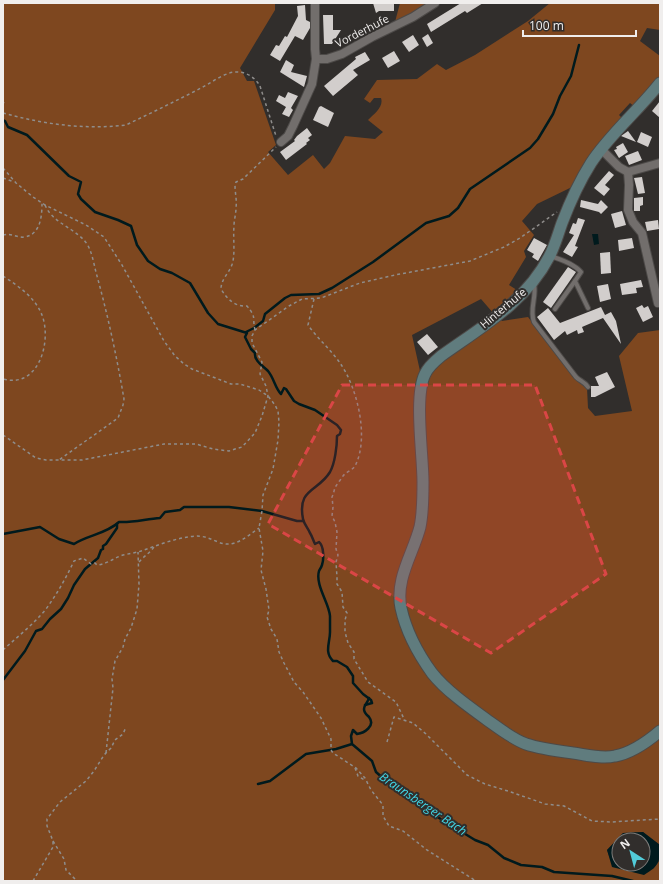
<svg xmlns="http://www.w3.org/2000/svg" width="663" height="884" viewBox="0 0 663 884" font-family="'Open Sans',sans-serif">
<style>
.green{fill:#7e471f;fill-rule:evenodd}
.water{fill:#001a1d;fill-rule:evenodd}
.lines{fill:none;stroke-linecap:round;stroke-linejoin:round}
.stream{stroke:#001a1d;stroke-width:2.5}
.building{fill:#d2cecc}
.lane-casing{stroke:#4d4a48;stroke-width:6}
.street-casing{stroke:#4d4a48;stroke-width:10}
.secondary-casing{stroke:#4d4a48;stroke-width:13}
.path{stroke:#8f8d8b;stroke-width:1.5;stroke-dasharray:3 3;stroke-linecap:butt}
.lane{stroke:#726e6c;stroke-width:4}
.street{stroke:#726e6c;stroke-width:8}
.secondary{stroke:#607c7e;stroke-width:11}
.marked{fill:#da4646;fill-opacity:0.2;stroke:#da4646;stroke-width:3;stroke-dasharray:8 5;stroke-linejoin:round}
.labels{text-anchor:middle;stroke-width:4;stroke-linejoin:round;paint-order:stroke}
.street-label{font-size:11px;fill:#f0eeed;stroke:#312e2c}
.water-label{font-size:12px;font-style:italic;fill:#42d7e7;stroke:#312e2c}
</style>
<rect width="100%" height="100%" fill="#312e2c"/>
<!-- green -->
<g class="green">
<path d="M3,3h272v7l-35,58 7,13h7l22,64 -8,7 20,23 25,-20 11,14 6,-6 15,-27 30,3 8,-7 -15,-12c6,-6 16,-13 13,-22h-7l-4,5 -6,-4 13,-19 40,-1 20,-15 9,6 29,-15 53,-34 22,-18h110v27l-13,-2 -7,13 20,15v21l-25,30 -5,-4 -11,12 4,4 -51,68 -35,17 -15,17 12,14 -10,16 2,6 -17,28 11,7 -26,22 8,7 26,-4 48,62 11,9 1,20 7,8 37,-5 -13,-55 19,-23 22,-3v515l-17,-13 -20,1 -16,17 6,17 40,2 7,-9v21l-657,-1zM481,299l13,15 -74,57 -8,-36z"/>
<polygon points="400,3 431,3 395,22"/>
</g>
<!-- water -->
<g class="water">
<polygon points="592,234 598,234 599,244 594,245"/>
<path d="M643,832l17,13c0,17 -1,21 -16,30l-32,-8 -5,-17 16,-17zM619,840h24v24h-24z"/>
</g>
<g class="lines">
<!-- stream -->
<g class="stream">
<path d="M3,120l2,1 3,6 19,8 42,41 12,6 -3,12 3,5 14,13 23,8 13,6 6,19 11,16 12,8 12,4 18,10 18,30 10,11 29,9 -2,4 6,12 4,4c-1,8 8,13 13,18 6,7 7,17 13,23l3,-6 2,1 8,12 5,3 16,6 22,15 4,5 -1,4 -3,2c0,10 -2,27 -7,36 -12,20 -33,16 -27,47 1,5 5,9 7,14 2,3 3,7 5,11l4,-2c5,4 5,17 3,23 -1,3 -2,4 -3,6 -4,14 10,32 11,45 0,5 0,11 0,16 0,11 -6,20 3,29h4l10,6 6,9v7l10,11 8,6 1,3 -7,2"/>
<polyline points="246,332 254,328 263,321 265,314 285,298 291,295 319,294 332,288 373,262 426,223 449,216 458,208 470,189 530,148 538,139 553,114 560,96 571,76 579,45"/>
<path d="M3,534l37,-7 19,12 15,5c14,-9 32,-10 45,-22 13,1 27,-3 41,-4l5,-6 15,-2 4,-3h45l33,4 35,10h6"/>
<polyline points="3,680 25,651 36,631 42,629 50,619 61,609 68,598 74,585 85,569 98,558 101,550 103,549 103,546 106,544 117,528 117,524"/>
<path d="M369,698c-1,4 -5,7 -5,11 0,4 3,6 5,8 7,9 -5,16 -12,17l-4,-4 -2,6 1,8 20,17 4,11 9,8 16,11 11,4 19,18 44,27 13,5 16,13 17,7 21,2 12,5 58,4 21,5"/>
<polyline points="258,784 270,781 306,754 336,749 352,744"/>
</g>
</g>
<!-- building -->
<g class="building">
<polygon points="373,3 394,3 394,11 379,11 376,13"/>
<polygon points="461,3 483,3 467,13 465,11 431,32 427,24"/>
<polygon points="305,5 306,20 310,22 310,28 303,40 295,36 280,61 270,55 276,45 279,46 285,36 287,37 298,16 297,6"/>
<polygon points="323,15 333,15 333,30 341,30 332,44 324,44"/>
<polygon points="428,34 433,43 427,47 422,38"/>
<polygon points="413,35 419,45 409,52 402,42"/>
<polygon points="394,51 400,61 388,68 382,58"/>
<polygon points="365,52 370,60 353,70 358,75 333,96 324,86 356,59 355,57"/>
<polygon points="286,60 294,65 291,72 307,76 304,87 280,72"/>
<polygon points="288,92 298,96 291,108 293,110 289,117 282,114 286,107 276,101 279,95 285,98"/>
<polygon points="660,101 660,118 652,111"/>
<polygon points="321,106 334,113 328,127 313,120 319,107"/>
<polygon points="307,128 312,135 308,138 310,140 306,143 307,144 286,160 280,152 295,141 294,140 297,136"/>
<polygon points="628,131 636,142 621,136"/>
<polygon points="641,132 652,137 648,147 637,142"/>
<polygon points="623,143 628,152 619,158 614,150 617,149 616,147"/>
<polygon points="638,151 642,160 629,165 625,156"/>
<polygon points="609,171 614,175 605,185 610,189 604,196 594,188"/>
<polygon points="642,177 645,193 638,194 634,178"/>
<polygon points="643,197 643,205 640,206 640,211 634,211 634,198"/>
<polygon points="581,200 598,204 601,200 608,207 601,214 599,212 580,207"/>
<polygon points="622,211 626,225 615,228 611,214"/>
<polygon points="578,218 585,220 575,246 578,247 572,257 563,252 574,235 569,233 573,223 576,224"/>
<polygon points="658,220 659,229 647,231 645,222"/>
<polygon points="534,238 547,245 538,261 532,257 534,254 527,250"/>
<polygon points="632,238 634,248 619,251 618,240"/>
<polygon points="610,252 611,273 601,274 600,253"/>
<polygon points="568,267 576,272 551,308 543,302"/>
<polygon points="641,280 643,287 636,288 637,293 622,295 620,284"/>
<polygon points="608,284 611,299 600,302 597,286"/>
<polygon points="642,305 644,308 648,306 653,317 643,322 636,308"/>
<polygon points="601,307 605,315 611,312 616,321 621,344 603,318 582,327 584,332 578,334 577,330 567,335 565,331 554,340 537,317 548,308 560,323"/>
<polygon points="427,334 438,347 428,355 417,342"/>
<polygon points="607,372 615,387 595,397 591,397 591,386 599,386 595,377"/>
</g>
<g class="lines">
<!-- lane casing -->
<g class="lane-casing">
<g id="lane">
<path d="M550,256c10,3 24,8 31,16l-6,9 13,27"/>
<path d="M534,284c3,13 -5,25 0,38l42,55c4,4 9,5 12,10"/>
<polyline points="555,309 575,281"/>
</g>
</g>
<!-- street casing -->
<g class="street-casing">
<g id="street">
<polyline points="316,59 327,59 342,54 372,37 413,17 435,3"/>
<polyline points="281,142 288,136 293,126 312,84 316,59 315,49 315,3"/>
<polyline points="601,149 619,167 628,172 660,163"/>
<polyline points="628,172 629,185 628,210 633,222 642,233 658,303"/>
</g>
</g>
<!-- secondary casing -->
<g class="secondary-casing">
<path id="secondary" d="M660,83c-22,28 -50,51 -69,80 -12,19 -21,39 -29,60 -4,11 -7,23 -13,34 -23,45 -69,71 -108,99 -6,5 -13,11 -16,18 -11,22 -2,81 -2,108 0,15 0,31 -3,45 -7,27 -25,52 -19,81 5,23 18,47 31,65 14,18 40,36 58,49 11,8 23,17 36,22 15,5 32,7 47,9 14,2 29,6 42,3 17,-3 32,-14 45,-25"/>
</g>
<!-- path -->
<g class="path">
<polyline points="3,104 4,102"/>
<path d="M3,113c40,11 81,17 123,12 25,-12 50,-24 75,-37 10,-5 21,-14 33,-16 11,-1 21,5 26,14l16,50"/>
<polyline points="3,168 16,183 33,197 45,205 86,225 104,237 122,265 164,341 175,356 184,364 192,369 231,384 240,384 259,390 268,396 275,405 278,411 279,422 278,440 273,469 263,495 262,511 259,528 263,551 261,570 266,589 269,610 267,617 271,629 277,639 279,652 284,663 294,682 303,692 321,718 331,739 331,750 333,753 356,768 365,778 371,790 383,805 383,816 389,826 403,831 427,850 476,881"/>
<polyline points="3,178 14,182"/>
<path d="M45,205c8,19 31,23 42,39 6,10 7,22 10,32 11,40 20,82 27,123l-1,6 -5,13 -59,42"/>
<path d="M3,235c9,-2 15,3 22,2 16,-3 17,-22 17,-34"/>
<path d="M3,276c15,10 32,21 39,39 10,26 -3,74 -39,64"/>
<path d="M314,299l-6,26c10,14 23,25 32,38 17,24 29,73 16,101 -2,6 -9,7 -13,12 -2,3 -5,7 -7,10 -2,3 -2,7 -4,11l1,10 -1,9 3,6 2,10 -1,17 2,6 -2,7 1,15v7l5,8 1,15 4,6 -2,7v12l3,11 6,9v7l14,23 28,20 9,19"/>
<path d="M255,330c-3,-13 2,-12 -8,-24 -12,1 -20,-7 -26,-17 0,-11 10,-17 12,-28 2,-11 0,-23 1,-35 0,-6 2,-12 2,-18 1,-8 -1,-15 -1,-23l1,-3 7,-3 33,-32"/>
<polyline points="3,435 36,458 46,460 82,460 164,444 196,444 213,449 229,451 235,449 242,447 255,433 262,416 268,396 266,386 260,374 262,362 252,343 252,336 255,330 289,306 302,299 321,298 360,283 395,275 470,261 504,247 520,238 557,212"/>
<path d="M139,562c5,-6 11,-9 15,-15"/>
<path d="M3,650c14,-13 30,-25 43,-41 11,-15 20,-31 28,-48l9,-3 8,6 4,-1 2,2c10,-1 17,-7 26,-10 5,-1 10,-2 15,-3 19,-6 38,-15 59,-16 7,0 14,3 21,6 16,7 28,-5 41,-14"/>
<polyline points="387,742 394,717 413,723 426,734 467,775 485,784 511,792 545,804 564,806 592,821 611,822 660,819"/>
<polyline points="106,753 113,688 112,679 115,661 123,647 125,639 131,628 137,609 139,584 138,552"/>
<polyline points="355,768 358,776 366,781"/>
<polyline points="53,841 64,859 66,870 77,881"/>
<polyline points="33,881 53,847 53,841 47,826 47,819 60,802 86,781 94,771 104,755 111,748 115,740 123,734 126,727"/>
</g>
<!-- lane -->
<use href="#lane" class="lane"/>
<!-- street -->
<use href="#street" class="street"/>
<!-- secondary -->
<use href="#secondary" class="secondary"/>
</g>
<!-- marked area -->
<path class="marked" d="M342,385h193l71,189 -115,79 -223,-129z"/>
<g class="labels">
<!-- street labels -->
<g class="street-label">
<text transform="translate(362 31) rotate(-27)" y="4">Vorderhufe</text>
<text transform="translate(503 308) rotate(-40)" y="4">Hinterhufe</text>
</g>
<!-- water labels -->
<g class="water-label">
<text transform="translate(423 804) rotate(34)" y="4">Braunsberger Bach</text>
</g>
</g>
<!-- border -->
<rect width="663" height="884" fill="none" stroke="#f0eeed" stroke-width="8"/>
<!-- north arrow -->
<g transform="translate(631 852) rotate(324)"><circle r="19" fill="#312e2c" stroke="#7d7b79"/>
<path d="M0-3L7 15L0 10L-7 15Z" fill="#52cbd9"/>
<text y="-6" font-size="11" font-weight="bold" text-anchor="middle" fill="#f0eeed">N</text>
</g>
<!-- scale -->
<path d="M523 30v6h113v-6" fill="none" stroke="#f0eeed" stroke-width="2"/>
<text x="529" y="30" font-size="12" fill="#f0eeed" stroke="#312e2c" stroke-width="3" paint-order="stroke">100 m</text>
</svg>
